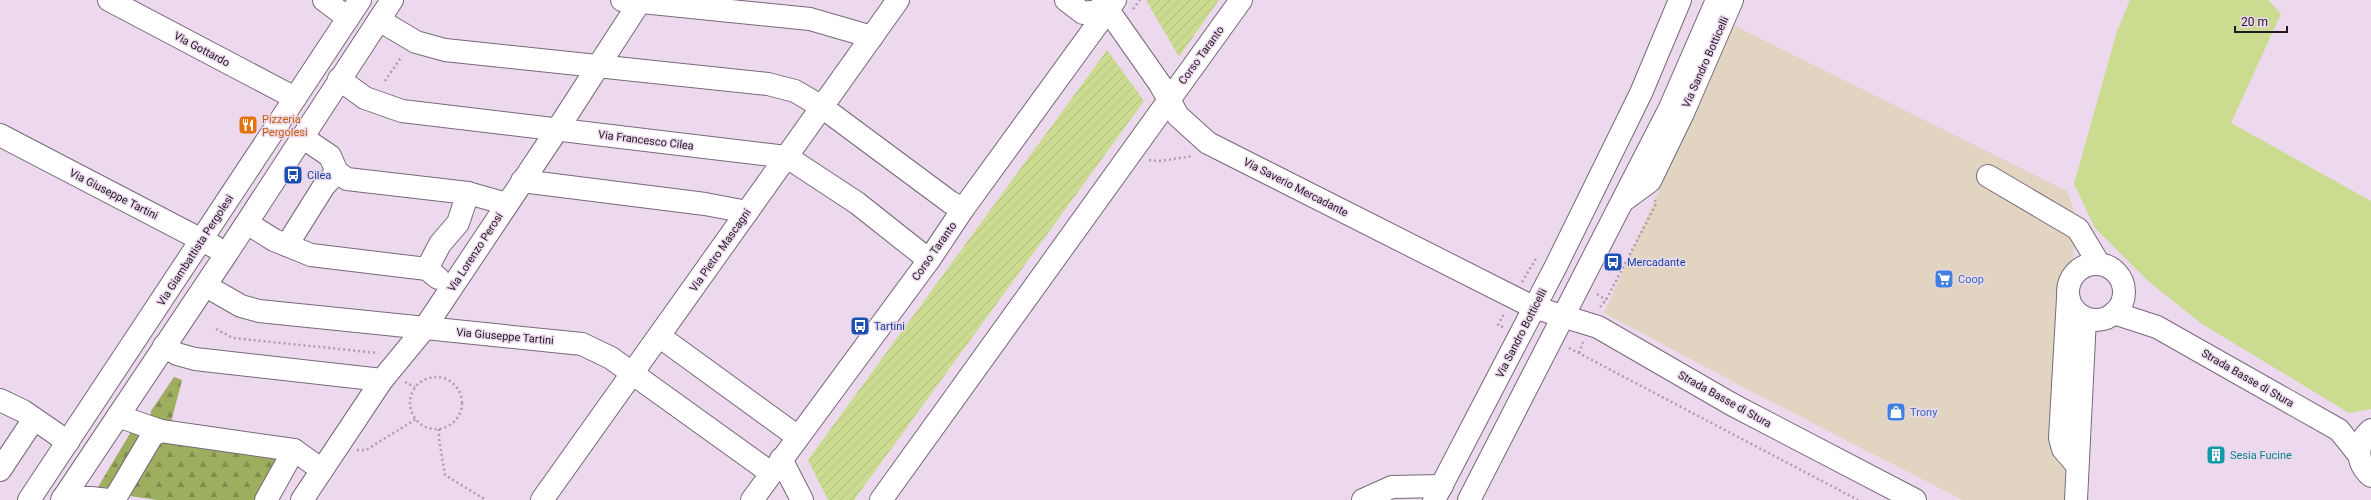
<svg xmlns="http://www.w3.org/2000/svg" width="2371" height="500" viewBox="0 0 2371 500" font-family="Roboto,sans-serif">
<style>
.commercial{fill:#e1d5c1}
.grass{fill:#cbdc90}
.forest{fill:url(#forest-firs)}
.garden{fill:url(#garden-furrows)}
.lines{fill:none;stroke-linecap:round;stroke-linejoin:round}
.minor-casing{stroke:#78687a;stroke-width:24}
.major-casing{stroke:#78687a;stroke-width:24}
.path{stroke:#ac9dae;stroke-width:2.5;stroke-dasharray:2 3;stroke-linecap:butt}
.minor{stroke:#fff;stroke-width:22}
.major{stroke:#fff;stroke-width:22}
.labels{text-anchor:middle;stroke-width:3;stroke-linejoin:round;paint-order:stroke}
.street-label{font-size:11px;fill:#201921;stroke:#ecd9ee}
.food-label{font-size:11px;fill:#c56008;stroke:#ecd9ee;text-anchor:start}
.transit-label{font-size:11px;fill:#164399;stroke:#ecd9ee;text-anchor:start}
.shop-label{font-size:11px;fill:#366cbe;stroke:#ecd9ee;text-anchor:start}
.culture-label{font-size:11px;fill:#0d838f;stroke:#ecd9ee;text-anchor:start}
</style>
<defs>
<pattern id="forest-firs" width="22" height="20" patternUnits="userSpaceOnUse"><rect width="22" height="20" fill="#9dae5e"/><path d="M5 1l3.5 6h-7zM16 11l3.5 6h-7z" fill="#808d4d"/></pattern>
<pattern id="garden-furrows" width="10" height="10" patternUnits="userSpaceOnUse"><rect width="10" height="10" fill="#cbdc90"/><path d="M-1 1l2-2M0 10L10 0M9 11l2-2" fill="none" stroke="#aebc7c"/></pattern>
</defs>
<rect width="100%" height="100%" fill="#ecd9ee"/>
<!-- commercial -->
<polygon class="commercial" points="1733,25 2067,191 2075,214 2064,500 1963,500 1783,408 1604,313"/>
<!-- grass -->
<polygon class="grass" points="2130,0 2268,0 2281,14 2231,123 2371,201 2371,409 2349,413 2202,324 2148,281 2095,228 2074,184 2117,31"/>
<!-- forest -->
<g class="forest">
<polygon points="174,377 182,380 171,422 150,420 151,411"/>
<polygon points="132,430 143,430 112,488 98,487"/>
<polygon points="160,440 286,451 258,500 157,500 130,496 129,491"/>
</g>
<!-- garden -->
<g class="garden">
<polygon points="1146,0 1219,0 1179,57"/>
<polygon points="1107,50 1144,101 854,500 828,500 808,460"/>
</g>
<g class="lines">
<!-- minor casing -->
<g class="minor-casing">
<g id="minor">
<polyline points="109,0 295,98"/>
<polyline points="324,0 348,18"/>
<polyline points="622,0 810,19 872,37"/>
<polyline points="1066,0 1083,13 1108,10"/>
<polyline points="1103,0 1108,10 1160,84 1178,116 1208,143 1533,307 1598,327 1733,405 1915,500"/>
<polyline points="379,20 416,42 445,50 768,84 795,91 822,107 950,202 963,209"/>
<polyline points="339,79 365,98 402,111 787,157 857,203 929,260"/>
<polyline points="0,135 215,247"/>
<polyline points="302,137 330,156 337,172 347,179 468,193 458,223 440,244 427,269"/>
<polyline points="1988,176 2078,229 2099,264"/>
<polyline points="522,181 705,204 747,212"/>
<polyline points="468,193 507,204"/>
<polyline points="1624,200 1650,181 1683,113 1732,0"/>
<polyline points="247,223 274,240 311,255 427,269 438,278"/>
<polyline points="287,245 324,186 337,172"/>
<circle cx="2096" cy="292" r="28"/>
<polyline points="206,286 241,306 259,311 582,344 611,358 771,473"/>
<polyline points="2068,298 2060,438 2063,449 2076,464"/>
<polyline points="2114,313 2157,327 2339,430 2359,455"/>
<polyline points="659,336 798,437"/>
<polyline points="164,346 177,354 195,359 382,380"/>
<polyline points="0,400 23,411 68,442"/>
<polyline points="118,416 161,431 294,450 322,470"/>
<path d="M2371,430c-16,14 -15,33 0,46"/>
<polyline points="781,459 802,500"/>
<polyline points="0,470 34,419"/>
<polyline points="63,498 91,498 109,500"/>
<polyline points="29,500 360,0"/>
<polyline points="62,500 227,253 392,0"/>
<polyline points="114,500 152,436 161,431"/>
<polyline points="266,500 294,450"/>
<polyline points="302,500 382,380 424,329 557,130 641,0"/>
<polyline points="542,500 898,0"/>
<polyline points="752,500 929,260 963,209 1115,0"/>
<polyline points="881,500 1241,0"/>
<polyline points="1363,500 1392,487 1442,486"/>
<polyline points="2076,500 2085,318"/>
</g>
</g>
<!-- major casing -->
<g class="major-casing">
<g id="major">
<polyline points="1434,500 1556,266 1641,93 1680,0"/>
<polyline points="1469,500 1670,108 1717,0"/>
</g>
</g>
<!-- path -->
<g class="path">
<polyline points="1133,9 1140,0"/>
<polyline points="385,81 402,56"/>
<polyline points="1149,160 1160,161 1193,156"/>
<polyline points="1522,282 1537,257"/>
<polyline points="1597,294 1606,300"/>
<polyline points="1600,307 1606,300 1656,204 1655,200"/>
<polyline points="1503,327 1498,325 1504,314"/>
<polyline points="216,329 233,338 378,353"/>
<polyline points="1569,348 1858,500"/>
<polyline points="1579,353 1583,342"/>
<circle cx="436" cy="403" r="26"/>
<polyline points="405,382 415,387"/>
<polyline points="439,429 439,439 445,475 486,500"/>
<polyline points="357,450 366,450 416,419"/>
</g>
<!-- minor -->
<use href="#minor" class="minor"/>
<!-- major -->
<use href="#major" class="major"/>
</g>
<!-- icons -->
<defs>
<g id="restaurant-square" transform="scale(1)"><rect x="-9" y="-9" width="18" height="18" rx="4" fill="#e8710a" stroke="#ecd9ee"/><path d="M-5-6h1v4h1v-4h1v4h1v-4h1v5L-1.5 .5V6h-2V.5L-5-1ZM5-6V6H3V1.5H1.5Q1.5-4 5-6Z" fill="#fff"/></g>
<g id="bus-square" transform="scale(1)"><rect x="-9" y="-9" width="18" height="18" rx="4" fill="#1a4fb4" stroke="#ecd9ee"/><path d="M-5-6H5V4H4V6H2V4H-2V6H-4V4H-5ZM-3.5-4V0h7V-4ZM-3.5 1.2v1.5H-2V1.2ZM2 1.2v1.5H3.5V1.2Z" fill="#fff"/></g>
<g id="supermarket-square" transform="scale(1)"><rect x="-9" y="-9" width="18" height="18" rx="4" fill="#3f7fe0" stroke="#ecd9ee"/><path d="M-6-5.5h2.5l.6 2H6L4.5 2H-2.5L-4.4-4H-6ZM-1.5 3.2a1.3 1.3 0 1 0 .1 0ZM3 3.2a1.3 1.3 0 1 0 .1 0Z" fill="#fff"/></g>
<g id="shop-square" transform="scale(1)"><rect x="-9" y="-9" width="18" height="18" rx="4" fill="#3f7fe0" stroke="#ecd9ee"/><path d="M-5-2.5h2.3a2.7 3.5 0 0 1 5.4 0H5L5.5 6h-11ZM-1.5-2.5h3a1.5 2.3 0 0 0-3 0Z" fill="#fff"/></g>
<g id="building-square" transform="scale(1)"><rect x="-9" y="-9" width="18" height="18" rx="4" fill="#0f9aa8" stroke="#ecd9ee"/><path d="M-4-6H4V6H1V3H-1V6H-4ZM-2.5-4.3h1.7v1.8h-1.7ZM.8-4.3h1.7v1.8H.8ZM-2.5-1h1.7V.8h-1.7ZM.8-1h1.7V.8H.8Z" fill="#fff"/></g>
</defs>
<g fill-rule="evenodd">
<use href="#restaurant-square" x="248" y="125"/>
<use href="#bus-square" x="293" y="175"/>
<use href="#bus-square" x="1613" y="262"/>
<use href="#supermarket-square" x="1944" y="279"/>
<use href="#bus-square" x="860" y="326"/>
<use href="#shop-square" x="1896" y="412"/>
<use href="#building-square" x="2216" y="455"/>
</g>
<g class="labels">
<!-- street labels -->
<g class="street-label">
<text transform="translate(202 49) rotate(28)" y="4">Via Gottardo</text>
<text transform="translate(1201 55) rotate(-54)" y="4">Corso Taranto</text>
<text transform="translate(1705 62) rotate(-66)" y="4">Via Sandro Botticelli</text>
<text transform="translate(646 140) rotate(7)" y="4">Via Francesco Cilea</text>
<text transform="translate(1296 187) rotate(27)" y="4">Via Saverio Mercadante</text>
<text transform="translate(114 194) rotate(27)" y="4">Via Giuseppe Tartini</text>
<text transform="translate(195 250) rotate(-57)" y="4">Via Giambattista Pergolesi</text>
<text transform="translate(720 250) rotate(-55)" y="4">Via Pietro Mascagni</text>
<text transform="translate(934 251) rotate(-55)" y="4">Corso Taranto</text>
<text transform="translate(475 252) rotate(-57)" y="4">Via Lorenzo Perosi</text>
<text transform="translate(1521 333) rotate(-63)" y="4">Via Sandro Botticelli</text>
<text transform="translate(505 336) rotate(5)" y="4">Via Giuseppe Tartini</text>
<text transform="translate(2248 378) rotate(30)" y="4">Strada Basse di Stura</text>
<text transform="translate(1725 399) rotate(29)" y="4">Strada Basse di Stura</text>
</g>
<!-- food labels -->
<g class="food-label">
<text x="262" y="123">Pizzeria<tspan x="262" dy="13">Pergolesi</tspan></text>
</g>
<!-- transit labels -->
<g class="transit-label">
<text x="307" y="179">Cilea</text>
<text x="1627" y="266">Mercadante</text>
<text x="874" y="330">Tartini</text>
</g>
<!-- shop labels -->
<g class="shop-label">
<text x="1958" y="283">Coop</text>
<text x="1910" y="416">Trony</text>
</g>
<!-- culture labels -->
<g class="culture-label">
<text x="2230" y="459">Sesia Fucine</text>
</g>
</g>
<!-- scale -->
<path d="M2235 26v6h52v-6" fill="none" stroke="#201921" stroke-width="2"/>
<text x="2241" y="26" font-size="12" fill="#201921" stroke="#ecd9ee" stroke-width="3" paint-order="stroke">20 m</text>
</svg>
